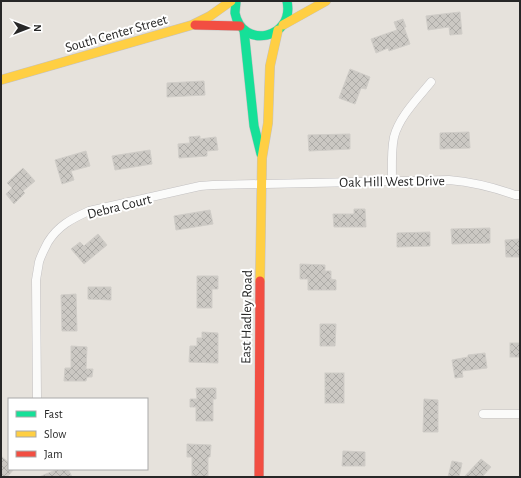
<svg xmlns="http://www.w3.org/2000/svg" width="521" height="478" viewBox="0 0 521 478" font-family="'Alegreya Sans',sans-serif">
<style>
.building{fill:url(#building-cross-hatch);stroke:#d0cdc8}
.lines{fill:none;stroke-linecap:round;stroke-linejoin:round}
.street-casing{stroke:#c3c1c2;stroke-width:9}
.fast-casing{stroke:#c3c1c2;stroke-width:10}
.slow-casing{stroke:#c3c1c2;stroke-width:10}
.jam-casing{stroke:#c3c1c2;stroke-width:10}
.street{stroke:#fbfbfa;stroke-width:8}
.fast{stroke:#16e098;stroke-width:9}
.slow{stroke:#ffcf43;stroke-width:9}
.jam{stroke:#f24e42;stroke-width:9}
.labels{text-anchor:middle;stroke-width:4;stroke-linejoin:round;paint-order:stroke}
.street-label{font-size:14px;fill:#272727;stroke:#fff}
</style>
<defs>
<pattern id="building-cross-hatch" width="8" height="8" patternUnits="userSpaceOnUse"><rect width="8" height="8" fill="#cbc8c3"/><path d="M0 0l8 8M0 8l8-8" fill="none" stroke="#aeaca8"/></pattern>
</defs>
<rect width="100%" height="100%" fill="#e6e2dc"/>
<!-- building -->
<g class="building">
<polygon points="460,12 462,34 450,35 449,27 428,30 426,16"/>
<polygon points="403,19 406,27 404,27 410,44 389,51 388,48 376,53 371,39 397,30 394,22"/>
<polygon points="350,69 370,77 366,89 361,88 355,104 339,98"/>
<polygon points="204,81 205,95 167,97 167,83"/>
<polygon points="469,132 470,148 440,149 440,133"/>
<polygon points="350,134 350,149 309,151 308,135"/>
<polygon points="200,136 200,139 216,137 218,150 207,151 207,156 179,158 178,144 190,143 189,137"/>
<polygon points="150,150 152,164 115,170 112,156"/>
<polygon points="86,151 90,166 71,171 74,180 62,184 55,160"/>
<polygon points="23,168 35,181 23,191 25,193 14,204 6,194 12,188 7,183"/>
<polygon points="354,209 365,209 366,227 334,227 333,214 354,214"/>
<polygon points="210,210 213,224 176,230 174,216"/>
<polygon points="490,228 490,243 452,244 451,229"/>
<polygon points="430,232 430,246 397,247 397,233"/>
<polygon points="98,234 107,245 84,264 71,249 80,242 84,246"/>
<polygon points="520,239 520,257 506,257 505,240"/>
<polygon points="300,264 325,265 325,271 331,271 331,279 336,280 336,290 308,290 308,279 300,279"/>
<polygon points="197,276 218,276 218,289 212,289 212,308 197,308"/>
<polygon points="88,287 111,287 111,300 88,299"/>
<polygon points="76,294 77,331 62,331 61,295"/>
<polygon points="320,324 336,324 335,346 320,346"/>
<polygon points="202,332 218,333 218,363 189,362 190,346 197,346 197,338 202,338"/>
<rect x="510" y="343" width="10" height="14"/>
<polygon points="71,346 87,347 86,369 93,369 92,377 87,377 86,381 64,381 65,368 71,368"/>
<polygon points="485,353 487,368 462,371 463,377 455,378 452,360 468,357 468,355"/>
<rect x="325" y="373" width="19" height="30"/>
<polygon points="196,388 216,388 216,399 213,399 213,421 196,421 196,407 190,407 190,399 197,399"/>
<polygon points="424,399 438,400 438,432 423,432"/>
<polygon points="187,444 211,445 210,457 208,457 208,477 192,476 192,457 187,457"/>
<polygon points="343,451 365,452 365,466 342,466"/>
<polygon points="1,456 9,463 9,469 14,469 7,477 1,477"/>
<polygon points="481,459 491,467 482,477 464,477"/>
<polygon points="452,461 462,463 459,477 448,477"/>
<polygon points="58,469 68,469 72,477 39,477"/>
</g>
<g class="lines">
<!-- street casing -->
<g class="street-casing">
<g id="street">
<path d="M392,181c0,-14 -1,-30 2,-44 5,-20 24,-39 37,-55"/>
<path d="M37,399l-1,-119c1,-6 2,-12 3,-18 2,-7 6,-14 9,-20 10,-16 23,-23 41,-31l111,-25 13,-1 236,-5c23,2 44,7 66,15h5"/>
<polyline points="483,414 520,414"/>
</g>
</g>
<!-- fast casing -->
<g class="fast-casing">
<g id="fast">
<path d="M236,1c0,4 -1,9 -1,12 7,37 60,26 52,-12"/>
<polyline points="244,30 254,126 261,154"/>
</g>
</g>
<!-- slow casing -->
<g class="slow-casing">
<g id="slow">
<polyline points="283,25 326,1"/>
<polyline points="1,80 192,25 210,16 231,1"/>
<polyline points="260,281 262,158 268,123 270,66 278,30"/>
</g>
</g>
<!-- jam casing -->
<g class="jam-casing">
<g id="jam">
<polyline points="195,25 240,26"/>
<polyline points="259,477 260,281"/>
</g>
</g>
<!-- street -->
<use href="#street" class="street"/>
<!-- fast -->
<use href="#fast" class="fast"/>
<!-- slow -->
<use href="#slow" class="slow"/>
<!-- jam -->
<use href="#jam" class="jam"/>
</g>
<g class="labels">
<!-- street labels -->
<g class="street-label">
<text transform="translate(116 33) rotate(-16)" y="5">South Center Street</text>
<text transform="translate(392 181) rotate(-1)" y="5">Oak Hill West Drive</text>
<text transform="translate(119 206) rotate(-14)" y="5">Debra Court</text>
<text transform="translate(246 317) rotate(-89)" y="5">East Hadley Road</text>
</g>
</g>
<!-- border -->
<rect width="521" height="478" fill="none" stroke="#272727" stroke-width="4"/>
<!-- legend -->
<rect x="8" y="398" width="140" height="72" fill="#ffffff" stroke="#a9a9a9"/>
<rect x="16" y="411" width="20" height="6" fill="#16e098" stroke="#a9a9a9"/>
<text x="44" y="418" font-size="12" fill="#272727">Fast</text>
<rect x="16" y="431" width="20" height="6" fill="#ffcf43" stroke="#a9a9a9"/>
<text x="44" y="438" font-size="12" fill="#272727">Slow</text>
<rect x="16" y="451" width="20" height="6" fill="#f24e42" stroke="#a9a9a9"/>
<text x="44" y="458" font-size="12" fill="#272727">Jam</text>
<!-- north arrow -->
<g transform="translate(28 28) rotate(90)" stroke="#ffffff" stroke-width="3" paint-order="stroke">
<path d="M0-3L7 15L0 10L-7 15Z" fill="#272727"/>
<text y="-6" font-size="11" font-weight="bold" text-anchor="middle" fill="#272727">N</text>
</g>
</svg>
